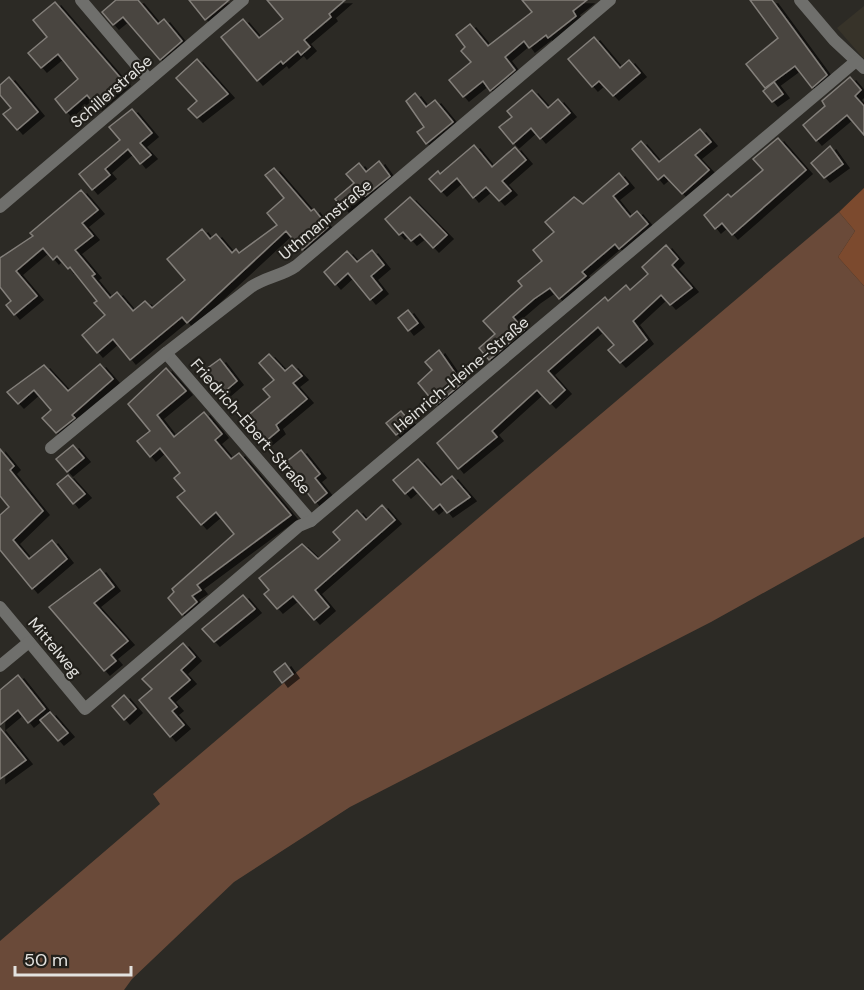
<svg xmlns="http://www.w3.org/2000/svg" width="864" height="990" viewBox="0 0 864 990" font-family="'DM Sans',sans-serif">
<style>
.built{fill:#373329}
.green{fill:#6a4a39}
.forest{fill:#7c4a2e}
.building{fill:#48443f;stroke:#837f7a;stroke-width:1.5;filter:url(#shadow)}
.lines{fill:none;stroke-linecap:round;stroke-linejoin:round}
.street{stroke:#6f6f6c;stroke-width:12}
.labels{text-anchor:middle;stroke-width:4.5;stroke-linejoin:round;paint-order:stroke}
.street-label{font-size:16px;fill:#e3e2df;stroke:#22201b}
</style>
<defs>
<filter id="shadow"><feDropShadow dx="6" dy="4" stdDeviation="0" flood-color="#0009"/></filter>
</defs>
<rect width="100%" height="100%" fill="#2c2a25"/>
<!-- built -->
<polygon class="built" points="864,6 864,59 837,28"/>
<!-- green -->
<polygon class="green" points="839,212 855,231 838,257 864,286 864,537 711,622 350,807 234,882 132,979 124,990 0,990 0,941 160,804 153,794"/>
<!-- forest -->
<polygon class="forest" points="864,188 864,286 838,257 855,231 839,212"/>
<!-- building -->
<g class="building">
<polygon points="116,0 138,0 158,24 164,19 182,41 160,60 123,17 113,25 102,12"/>
<polygon points="189,0 229,0 205,20"/>
<polygon points="267,0 345,0 329,14 331,17 304,40 310,47 301,55 298,51 283,64 281,61 257,81 221,37 243,19 259,38 283,19"/>
<polygon points="522,0 587,0 573,11 576,16 548,38 546,35 529,48 524,41 505,57 515,70 490,91 483,81 463,97 449,80 471,62 461,51 465,47 456,35 470,24 488,46 532,12"/>
<polygon points="750,0 772,0 827,75 812,88 795,66 765,88 746,64 778,38"/>
<polygon points="55,2 124,82 96,106 87,95 66,113 55,99 78,79 58,54 41,68 28,53 47,37 33,20"/>
<polygon points="594,37 620,68 629,60 640,73 613,96 599,81 592,87 568,59"/>
<polygon points="197,59 228,94 197,118 188,109 197,101 176,78"/>
<polygon points="9,77 38,112 17,130 3,114 11,108 0,95 0,85"/>
<polygon points="850,77 861,90 855,96 864,106 864,135 847,115 816,141 803,125 825,106 822,101"/>
<polygon points="774,82 783,94 772,102 763,91"/>
<polygon points="532,90 548,108 558,99 570,113 540,139 531,128 513,144 499,127 512,117 507,111"/>
<polygon points="415,93 426,107 435,100 453,122 426,144 417,132 424,127 406,101"/>
<polygon points="132,109 152,133 140,143 151,155 140,164 128,149 105,169 110,175 92,190 79,174 120,140 109,127"/>
<polygon points="700,129 711,142 695,155 709,170 682,194 664,175 658,180 632,149 641,141 659,162"/>
<polygon points="778,138 806,170 732,235 722,223 715,229 704,215 728,194 731,197 763,170 753,159"/>
<polygon points="474,145 492,167 515,147 526,160 502,181 511,191 499,201 486,187 473,198 457,178 441,192 429,179 438,171 440,174"/>
<polygon points="830,146 843,164 824,178 811,163"/>
<polygon points="379,161 390,176 365,196 362,193 343,208 335,199 354,183 346,174 359,163 366,172"/>
<polygon points="274,168 311,211 314,209 328,227 302,250 286,231 187,323 182,317 130,360 113,339 97,353 82,335 105,315 94,303 97,301 70,267 68,269 57,256 53,260 43,248 16,271 37,296 14,315 6,305 11,301 0,287 0,258 33,236 30,233 81,190 98,210 82,223 93,236 75,250 95,274 92,276 110,298 117,292 133,311 145,301 152,308 185,280 167,259 202,229 210,239 216,234 232,253 236,249 239,253 277,225 267,213 284,198 265,175"/>
<polygon points="619,173 628,184 613,196 630,217 637,211 648,224 619,249 615,244 582,272 586,276 559,299 550,288 534,299 513,317 524,330 489,360 479,348 495,334 483,321 522,286 518,281 542,261 533,250 554,232 545,222 574,197 583,204"/>
<polygon points="410,197 447,235 433,248 420,234 411,241 403,232 399,235 385,219"/>
<polygon points="666,245 678,259 672,265 692,288 670,305 661,295 633,321 647,340 620,363 608,350 614,345 598,327 548,371 565,390 550,404 537,390 492,431 497,437 458,469 437,443 605,297 608,301 626,285 630,290 648,274 642,267"/>
<polygon points="372,250 384,265 371,276 382,290 370,300 348,273 335,285 324,272 347,251 357,262"/>
<polygon points="408,310 418,323 408,331 398,318"/>
<polygon points="439,350 462,383 436,405 418,383 432,370 425,362"/>
<polygon points="269,354 285,371 292,365 302,376 293,383 307,399 276,425 279,430 266,441 246,417 270,397 263,389 274,380 259,363"/>
<polygon points="220,359 237,381 223,393 205,370"/>
<polygon points="100,364 113,379 72,415 75,418 56,433 42,418 51,410 34,390 18,404 7,392 44,365 68,391"/>
<polygon points="166,368 186,391 157,415 174,437 204,412 222,434 215,440 231,459 239,453 291,515 197,585 201,590 192,596 197,602 182,615 168,598 174,592 172,589 234,534 216,512 201,525 177,497 185,491 174,478 180,473 160,448 150,457 137,441 150,431 128,404"/>
<polygon points="401,411 411,423 396,435 386,423"/>
<polygon points="73,445 84,458 67,472 56,459"/>
<polygon points="0,449 14,466 10,470 43,511 13,540 29,559 52,540 67,559 32,589 0,550 0,515 9,507 0,496"/>
<polygon points="301,450 320,474 315,478 327,493 315,503 285,463"/>
<polygon points="418,459 441,485 452,476 470,497 447,513 440,504 433,510 413,487 405,494 393,480"/>
<polygon points="68,475 85,494 73,504 57,484"/>
<polygon points="382,505 395,520 315,590 329,607 314,620 293,596 277,609 264,594 269,590 259,578 302,544 318,559 340,540 333,532 357,510 366,520"/>
<polygon points="100,569 114,587 94,603 128,641 111,655 116,661 104,671 49,607"/>
<polygon points="243,595 255,609 214,642 202,629"/>
<polygon points="183,643 195,657 181,670 190,680 169,698 177,707 172,711 184,725 170,737 139,700 152,689 142,679"/>
<polygon points="285,663 293,674 282,683 274,672"/>
<polygon points="18,675 45,709 28,723 18,710 0,725 0,690"/>
<polygon points="124,695 136,709 124,720 112,706"/>
<polygon points="50,712 68,733 58,741 40,720"/>
<polygon points="0,728 26,760 0,779"/>
</g>
<g class="lines">
<!-- street -->
<g class="street">
<polyline points="81,0 149,80"/>
<polyline points="800,0 834,40 864,68"/>
<polyline points="0,207 243,0"/>
<polyline points="166,353 311,521"/>
<path d="M51,448l115,-95 85,-66c14,-10 31,-11 45,-21l314,-266"/>
<polyline points="0,607 85,709 299,526 311,521 856,61"/>
<polyline points="0,666 29,642"/>
</g>
</g>
<g class="labels">
<!-- street labels -->
<g class="street-label">
<text transform="translate(111 91) rotate(-41)" y="6">Schillerstraße</text>
<text transform="translate(325 219) rotate(-40)" y="6">Uthmannstraße</text>
<text transform="translate(461 374) rotate(-40)" y="6">Heinrich-Heine-Straße</text>
<text transform="translate(251 426) rotate(49)" y="6">Friedrich-Ebert-Straße</text>
<text transform="translate(55 647) rotate(50)" y="6">Mittelweg</text>
</g>
</g>
<!-- scale -->
<path d="M15 966v9h116v-9" fill="none" stroke="#e3e2df" stroke-width="3"/>
<text x="24" y="966" font-size="18" fill="#e3e2df" stroke="#22201b" stroke-width="4.5" paint-order="stroke">50 m</text>
</svg>
